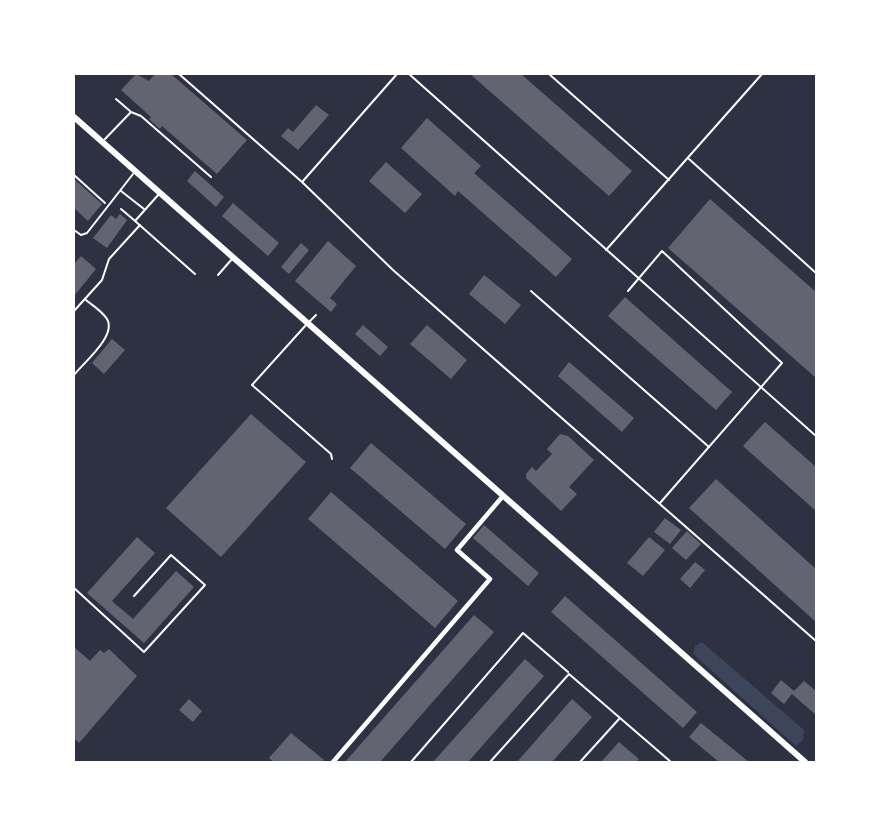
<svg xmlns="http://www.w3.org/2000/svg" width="890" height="836" viewBox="0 0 890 836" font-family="'Golos Text',sans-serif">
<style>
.green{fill:#3c4559}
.building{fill:#626471}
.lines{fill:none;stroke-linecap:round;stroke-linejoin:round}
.path{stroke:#fff;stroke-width:2}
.service{stroke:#fff;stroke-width:2}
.minor{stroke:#fff;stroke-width:4.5}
.secondary{stroke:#fff;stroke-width:6}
</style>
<rect width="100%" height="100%" fill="#2d3142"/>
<!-- green -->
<polygon class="green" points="702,642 804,730 803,740 796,746 693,654 695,646"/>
<!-- building -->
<g class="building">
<polygon points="136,74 149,81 155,74 171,74 247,140 217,174 162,126 160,129 149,119 151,117 121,90"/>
<polygon points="470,74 521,74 632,171 609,196"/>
<polygon points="316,105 329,115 298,150 281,136 288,128 293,132"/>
<polygon points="427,118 481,166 474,173 572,259 556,277 458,191 455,196 401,148"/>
<polygon points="386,162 422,194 405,213 369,181"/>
<polygon points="195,171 224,197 216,207 187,181"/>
<polygon points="74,179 102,204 88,221 74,208"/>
<polygon points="710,199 816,292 816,378 668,248"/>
<polygon points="233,203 279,243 268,256 222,216"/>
<polygon points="120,214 127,220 107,248 93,238 111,215 116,219"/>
<polygon points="328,241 356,266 330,298 337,304 331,312 295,281"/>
<polygon points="301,243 309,250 289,274 281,267"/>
<polygon points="81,256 96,269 74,296 74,264"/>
<polygon points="484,275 521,305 505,324 469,294"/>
<polygon points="625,297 732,392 716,410 608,316"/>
<polygon points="363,325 388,347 380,356 355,334"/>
<polygon points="427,325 467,360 451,379 410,344"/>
<polygon points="112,339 125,350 104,374 92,363"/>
<polygon points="569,362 634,418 622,432 558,376"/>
<polygon points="251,414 306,462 221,557 166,508"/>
<polygon points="765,422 816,467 816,511 743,446"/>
<polygon points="560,434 568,436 594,460 569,487 577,494 561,511 526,478 526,474 532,467 536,471 552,454 547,449"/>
<polygon points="371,443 466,524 445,549 350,468"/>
<polygon points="716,479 816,569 816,622 689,508"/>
<polygon points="331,492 458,601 435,628 308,519"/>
<polygon points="665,518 681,530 670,544 654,532"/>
<polygon points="484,525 539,573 528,586 473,538"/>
<polygon points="687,531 701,544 686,560 672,548"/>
<polygon points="137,537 155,553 112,601 133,619 176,571 194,587 144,643 87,593"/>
<polygon points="649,537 665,550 643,576 627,563"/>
<polygon points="695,562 705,570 690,588 680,579"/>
<polygon points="565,596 697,712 683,728 551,612"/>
<polygon points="474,615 494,632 380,762 345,762"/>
<polygon points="74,647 90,661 100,650 104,653 109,649 137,676 79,743 74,738"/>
<polygon points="525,659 544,676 468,762 433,762"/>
<polygon points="781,680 794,691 804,681 816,691 816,715 792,694 784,704 771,693"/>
<polygon points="189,699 202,711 193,722 179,710"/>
<polygon points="572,699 592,717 552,762 517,762"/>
<polygon points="701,723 749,762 719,762 689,737"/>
<polygon points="291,733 324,760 322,762 274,762 269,758"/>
<polygon points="619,742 639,759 636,762 601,762"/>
</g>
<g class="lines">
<!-- path -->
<polyline class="path" points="74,175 105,203"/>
<!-- service -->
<g class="service">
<polyline points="179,74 302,182 393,270 816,641"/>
<polyline points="409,74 816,436"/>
<polyline points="549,74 669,180"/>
<polyline points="116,99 130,111"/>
<polyline points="105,139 131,112 141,116 211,177"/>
<polyline points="689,159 816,273"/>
<polyline points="303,181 397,74"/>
<polyline points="121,191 144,209"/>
<polyline points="159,194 135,221 195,274"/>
<polyline points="121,209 134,220"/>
<polyline points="74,230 81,235 87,233 133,174"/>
<polyline points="606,250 762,74"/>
<polyline points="218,275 232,259"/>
<polyline points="531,291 709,447"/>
<polyline points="628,291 662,251 782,363 660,503"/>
<polyline points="74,311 102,280 109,259 140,225"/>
<polyline points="310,321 316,315"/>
<polyline points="306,325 252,385 331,454 332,459"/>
<path d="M74,375c9,-12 43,-39 33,-56 -5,-8 -15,-14 -21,-19"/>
<polyline points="74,588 144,652 205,585 171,555 134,596"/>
<polyline points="411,762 523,633 568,672"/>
<polyline points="490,762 569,674 671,762"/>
<polyline points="580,762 619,719"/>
</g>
<!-- minor -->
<polyline class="minor" points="333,762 490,579 457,550 503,496"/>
<!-- secondary -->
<polyline class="secondary" points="74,117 805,762"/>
</g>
<!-- border -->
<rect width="890" height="836" fill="none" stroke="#ffffff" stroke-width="150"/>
</svg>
